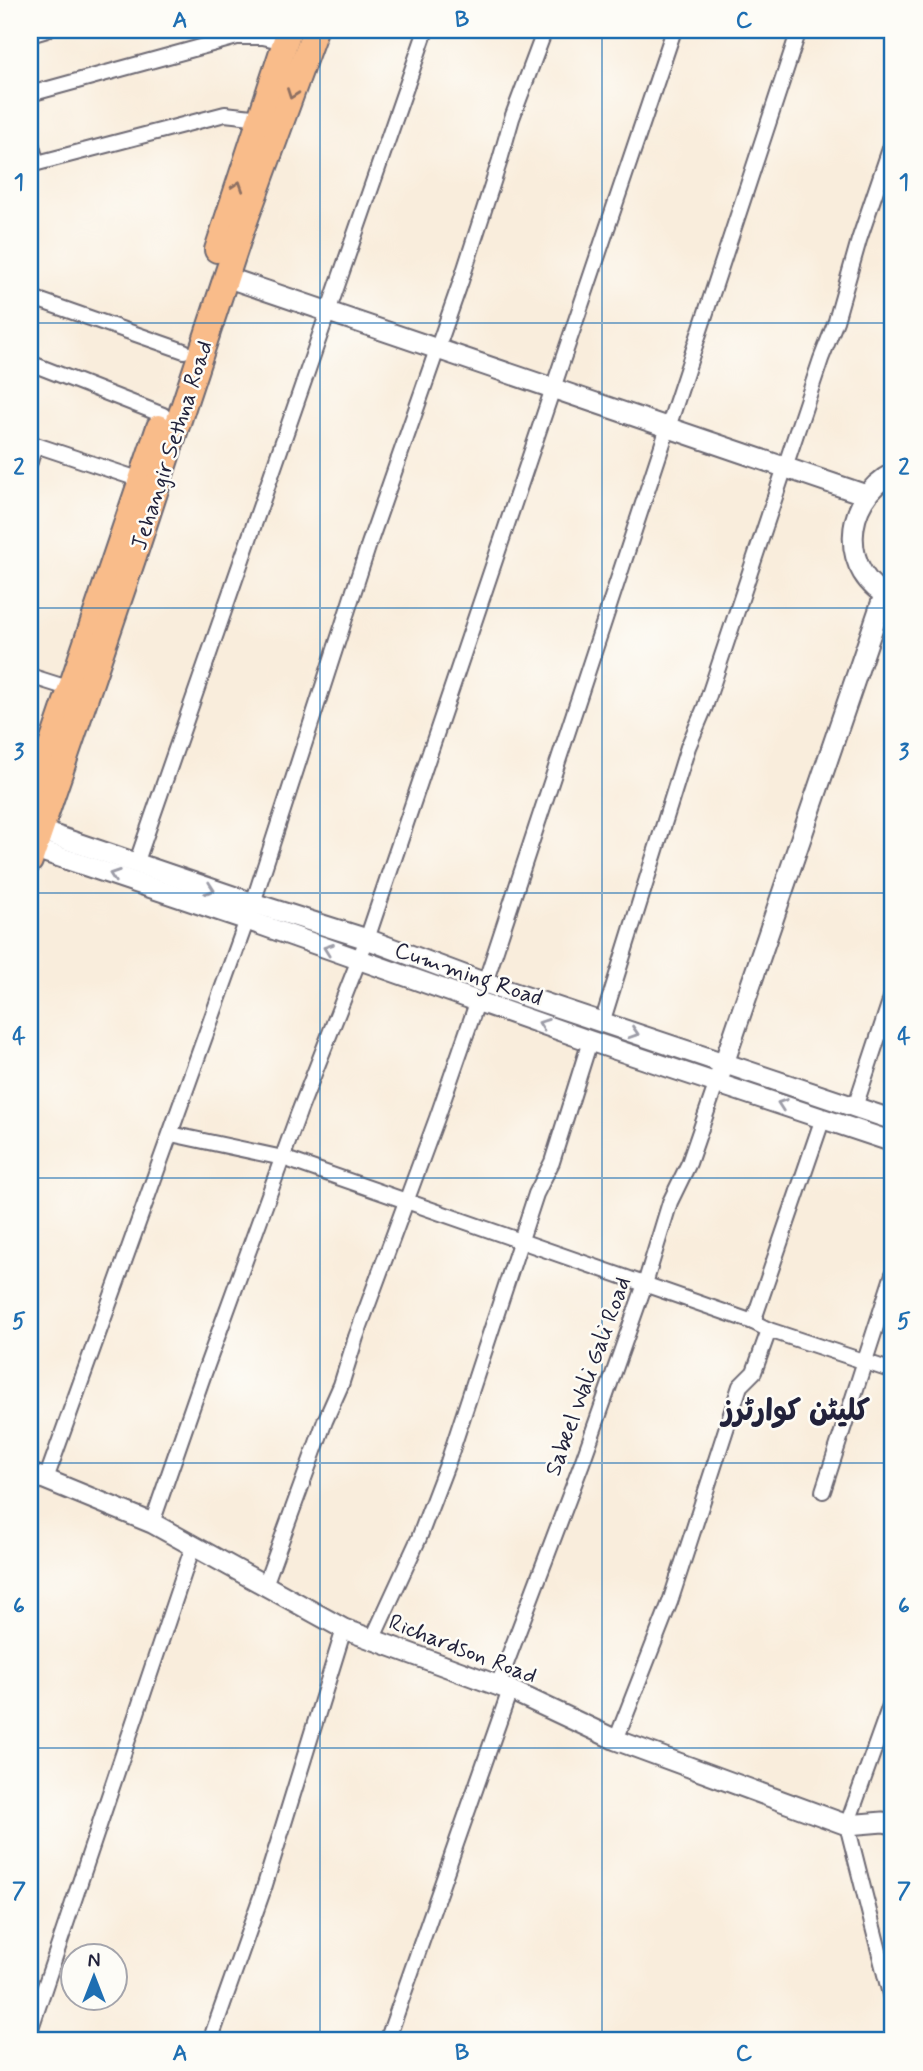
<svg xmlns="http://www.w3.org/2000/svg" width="923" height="2071" viewBox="0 0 923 2071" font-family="Mynerve,'Playpen Sans Arabic',sans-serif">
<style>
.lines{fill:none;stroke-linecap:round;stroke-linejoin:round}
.minor-casing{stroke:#6d6973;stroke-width:18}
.tertiary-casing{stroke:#6d6973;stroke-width:23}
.trunk-casing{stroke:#6d6973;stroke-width:28}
.minor{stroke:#fff;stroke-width:14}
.tertiary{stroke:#fff;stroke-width:19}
.trunk{stroke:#f9bc8a;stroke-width:24}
.oneway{stroke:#8e6f62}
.oneway2{stroke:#9c9ca7}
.grid{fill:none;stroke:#1f6fb2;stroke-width:2;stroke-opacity:0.55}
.labels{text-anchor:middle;stroke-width:5;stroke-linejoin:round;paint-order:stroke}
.street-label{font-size:23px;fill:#22223b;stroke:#fdfcf7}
.district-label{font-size:30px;font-weight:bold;fill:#22223b;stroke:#fdfcf7}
.neatline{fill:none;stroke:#1f6fb2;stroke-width:2.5}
.grid-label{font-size:23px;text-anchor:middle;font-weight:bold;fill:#1f6fb2}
</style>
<rect width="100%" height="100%" fill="#fdfcf7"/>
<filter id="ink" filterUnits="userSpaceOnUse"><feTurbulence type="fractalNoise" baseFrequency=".0143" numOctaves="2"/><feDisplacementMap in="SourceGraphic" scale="14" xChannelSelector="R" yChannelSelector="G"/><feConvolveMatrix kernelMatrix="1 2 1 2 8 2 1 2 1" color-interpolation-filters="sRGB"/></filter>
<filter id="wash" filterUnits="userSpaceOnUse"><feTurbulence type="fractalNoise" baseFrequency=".00686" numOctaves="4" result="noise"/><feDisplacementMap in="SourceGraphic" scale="28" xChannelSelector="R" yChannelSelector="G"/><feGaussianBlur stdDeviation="1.57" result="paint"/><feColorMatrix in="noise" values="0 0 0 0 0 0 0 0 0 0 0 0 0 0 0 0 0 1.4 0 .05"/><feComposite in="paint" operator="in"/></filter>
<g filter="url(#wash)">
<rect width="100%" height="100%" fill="#f9eddc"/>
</g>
<g filter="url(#ink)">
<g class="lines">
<!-- minor casing -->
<g class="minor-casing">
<g id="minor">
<polyline points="30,35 47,30"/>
<polyline points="30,94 237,37 263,37 285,42"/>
<polyline points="30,140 37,163"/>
<polyline points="30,165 225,114 261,118"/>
<polyline points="30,297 184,351"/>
<polyline points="30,363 163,415"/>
<polyline points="30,443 141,480"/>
<polyline points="30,462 35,445"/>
<polyline points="30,676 71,689"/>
<polyline points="136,864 426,30"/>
<polyline points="485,983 799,30"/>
<polyline points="602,1023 688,747 705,707 821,359 836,321 859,240 893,140"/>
<polyline points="855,1107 893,992"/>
<polyline points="171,1134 283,1158 753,1322"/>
<polyline points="769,1330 893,1371"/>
<polyline points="46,1479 253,903 369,544 461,281 500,160 512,118 545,30"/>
<polyline points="823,1491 893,1274"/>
<polyline points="152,1523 202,1379 299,1112 367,939 674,30"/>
<polyline points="265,1585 325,1421 341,1385 356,1337 437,1118 478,1000"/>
<polyline points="372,1640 419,1538 448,1462 536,1194 552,1162 590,1041"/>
<polyline points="498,1685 582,1463 645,1284 670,1202 689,1163 717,1082"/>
<polyline points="893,1697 847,1825 893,2006"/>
<polyline points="616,1740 670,1602 740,1386 754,1372 769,1330 753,1322 823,1118"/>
<polyline points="30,2031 193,1546"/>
<polyline points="210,2041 264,1888 344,1629"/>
<polyline points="387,2041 510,1690"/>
</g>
</g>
<!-- tertiary casing -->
<g class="tertiary-casing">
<g id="tertiary">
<polyline points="226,277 866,495"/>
<path d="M893,473c-51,26 -55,102 0,126"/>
<polyline points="30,827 253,903 367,939 485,983 893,1120"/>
<polyline points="30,847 247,920 590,1041 893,1142"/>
<polyline points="720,1075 884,595"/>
<polyline points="30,1473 152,1523 344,1629 510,1690 616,1740 847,1825 883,1822 893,1824"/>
</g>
</g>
<!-- trunk casing -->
<g class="trunk-casing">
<g id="trunk">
<polyline points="217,250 289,30"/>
<polyline points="30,808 159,427"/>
<polyline points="30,861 133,559 241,232 315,30"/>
</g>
</g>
<!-- minor -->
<use href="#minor" class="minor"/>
<!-- tertiary -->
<use href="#tertiary" class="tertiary"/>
<!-- trunk -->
<use href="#trunk" class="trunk"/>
</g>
<!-- one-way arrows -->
<defs><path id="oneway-chevron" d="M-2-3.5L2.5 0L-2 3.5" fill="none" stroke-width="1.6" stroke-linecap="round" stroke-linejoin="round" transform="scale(1.75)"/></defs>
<g class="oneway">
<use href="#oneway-chevron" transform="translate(292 94) rotate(110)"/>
<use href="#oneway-chevron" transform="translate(238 186) rotate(-72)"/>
</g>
<g class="oneway2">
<use href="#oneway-chevron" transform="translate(114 875) rotate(-161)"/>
<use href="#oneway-chevron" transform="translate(210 889) rotate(19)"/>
<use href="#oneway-chevron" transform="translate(328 949) rotate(-160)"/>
<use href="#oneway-chevron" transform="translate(543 1024) rotate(-160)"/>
<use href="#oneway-chevron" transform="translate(634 1033) rotate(18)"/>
<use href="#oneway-chevron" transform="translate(782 1104) rotate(-161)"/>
</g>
</g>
<!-- grid -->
<path class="grid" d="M320,30v2011M602,30v2011M30,323h863M30,608h863M30,893h863M30,1178h863M30,1463h863M30,1748h863"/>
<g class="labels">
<!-- street labels -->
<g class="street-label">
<text transform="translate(171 445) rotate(-72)" y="8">Jehangir Sethna Road</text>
<text transform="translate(469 973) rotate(19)" y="8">Cumming Road</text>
<text transform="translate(587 1376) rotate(-70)" y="8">Sabeel Wali Gali Road</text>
<text transform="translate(463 1648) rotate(21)" y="8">Richardson Road</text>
</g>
<!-- district labels -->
<g class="district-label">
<text x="796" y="1420">کلیٹن کوارٹرز</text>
</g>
</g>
<!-- margin -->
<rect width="923" height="2071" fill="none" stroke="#fdfcf7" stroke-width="77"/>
<!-- north arrow -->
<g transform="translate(94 1977)"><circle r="33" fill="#fdfcf7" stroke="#a5a5ac" stroke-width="2"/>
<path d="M0-5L12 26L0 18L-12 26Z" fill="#1f6fb2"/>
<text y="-10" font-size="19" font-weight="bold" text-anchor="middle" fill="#22223b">N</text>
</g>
<rect x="38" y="38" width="846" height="1994" class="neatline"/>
<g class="grid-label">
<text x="180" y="27">A</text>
<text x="462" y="27">B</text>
<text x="744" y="27">C</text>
<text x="19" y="189">1</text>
<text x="904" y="189">1</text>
<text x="19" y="474">2</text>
<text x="904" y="474">2</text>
<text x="19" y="759">3</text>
<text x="904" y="759">3</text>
<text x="19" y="1043">4</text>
<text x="904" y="1043">4</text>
<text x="19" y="1328">5</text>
<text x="904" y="1328">5</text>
<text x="19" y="1613">6</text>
<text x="904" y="1613">6</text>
<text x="19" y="1898">7</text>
<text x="904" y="1898">7</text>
<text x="180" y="2060">A</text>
<text x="462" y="2060">B</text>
<text x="744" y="2060">C</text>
</g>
</svg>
